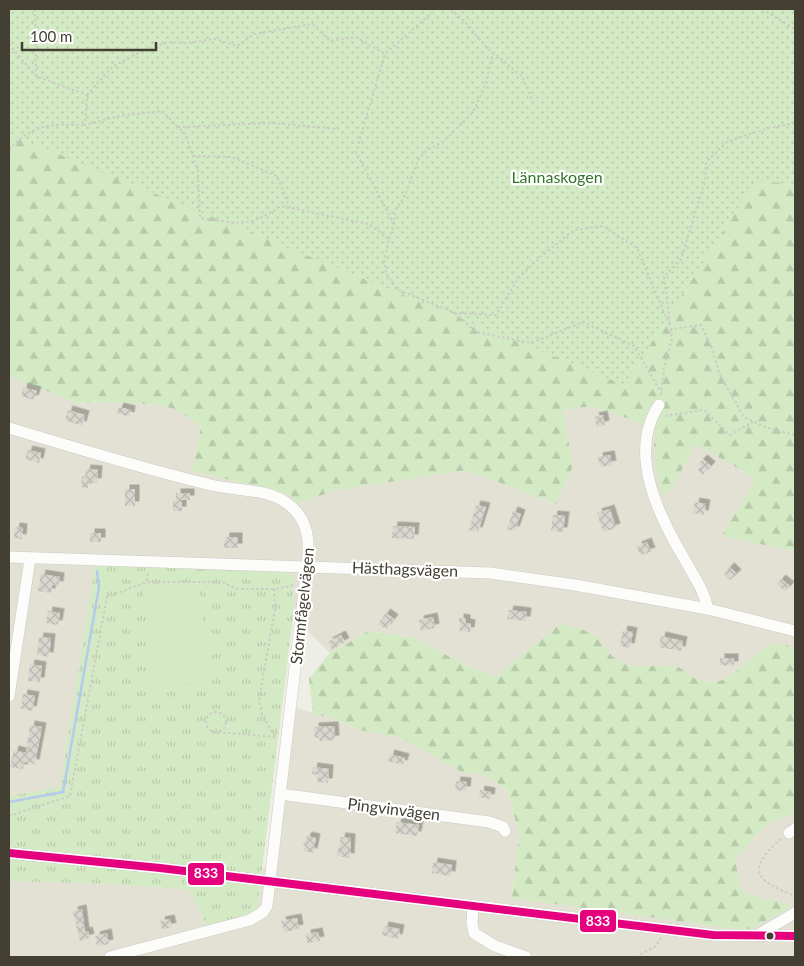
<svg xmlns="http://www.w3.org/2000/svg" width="804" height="966" viewBox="0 0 804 966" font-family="Lato,sans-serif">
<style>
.residential{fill:#e2e1d3}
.grass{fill:url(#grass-tufts)}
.forest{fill:url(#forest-firs)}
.park{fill:url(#park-dots)}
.pitch{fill:#d4eac5}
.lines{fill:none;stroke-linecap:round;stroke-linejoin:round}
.stream{stroke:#b5cbed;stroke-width:2.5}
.building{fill:url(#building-cross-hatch);filter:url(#shadow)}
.minor-casing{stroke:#cccbc4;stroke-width:12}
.path{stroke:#cccbc5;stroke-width:2;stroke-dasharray:2.5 2.5;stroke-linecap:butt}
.minor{stroke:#fcfcfb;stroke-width:11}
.bus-1-casing{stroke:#fff;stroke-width:11}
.bus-1{stroke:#e5007d;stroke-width:8}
.bus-dot{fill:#434033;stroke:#fff;stroke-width:2}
.labels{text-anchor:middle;stroke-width:4.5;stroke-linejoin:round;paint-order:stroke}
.park-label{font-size:16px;fill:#337427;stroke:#fff}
.street-label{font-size:16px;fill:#434033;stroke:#fff}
.line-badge{stroke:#fff;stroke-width:2}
.badge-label{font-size:14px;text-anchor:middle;font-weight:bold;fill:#fff}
</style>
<defs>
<pattern id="grass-tufts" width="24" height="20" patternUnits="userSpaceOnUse" patternTransform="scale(1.25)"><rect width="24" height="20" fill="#d4eac5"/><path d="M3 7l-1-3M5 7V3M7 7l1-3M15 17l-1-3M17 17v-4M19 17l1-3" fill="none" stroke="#b7caaa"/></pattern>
<pattern id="forest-firs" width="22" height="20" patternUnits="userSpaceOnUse" patternTransform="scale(1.25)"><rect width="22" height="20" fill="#d4eac5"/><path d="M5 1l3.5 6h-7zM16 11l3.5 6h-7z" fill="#b7caaa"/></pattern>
<pattern id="park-dots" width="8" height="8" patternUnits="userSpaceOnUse" patternTransform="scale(1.25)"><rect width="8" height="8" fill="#d4eac5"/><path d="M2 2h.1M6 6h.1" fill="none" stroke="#b7caaa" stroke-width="1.8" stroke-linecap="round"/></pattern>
<pattern id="building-cross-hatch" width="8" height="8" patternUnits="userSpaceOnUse" patternTransform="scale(1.25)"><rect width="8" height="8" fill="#d7d6cf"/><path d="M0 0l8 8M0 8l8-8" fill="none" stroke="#bab9b2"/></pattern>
<filter id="shadow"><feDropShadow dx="4.5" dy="-4.5" stdDeviation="0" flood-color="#0004"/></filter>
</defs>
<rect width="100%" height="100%" fill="#eeede6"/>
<!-- residential -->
<g class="residential">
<polygon points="9,376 77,403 118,402 158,405 175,409 201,426 192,471 291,495 295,504 334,491 466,470 556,504 573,466 563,410 592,406 655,428 654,446 672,488 696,444 756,479 770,545 795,551 795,654 794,650 769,644 733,674 718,682 699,681 677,666 631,666 613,657 596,636 560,625 497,676 473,669 414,638 369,631 330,653 293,617 293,575 279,572 95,565 60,788 9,796"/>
<polygon points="293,707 332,718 360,730 401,738 462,772 485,775 507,791 519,833 512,898 748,930 753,928 792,906 745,893 740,886 735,859 766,825 795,813 795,957 9,957 10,880 117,884 190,890 257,909 263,868 277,870"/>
</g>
<!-- grass -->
<polygon class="grass" points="95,565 279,572 293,575 293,617 257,909 209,930 189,890 117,884 9,881 9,796 60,787"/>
<!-- forest -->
<g class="forest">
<polygon points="9,9 795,105 795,551 722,536 756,479 696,444 672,488 661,497 654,446 655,428 592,406 563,410 573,466 556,504 466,470 334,491 295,504 291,495 192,471 201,426 175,409 158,405 118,402 77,403 9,376"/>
<polygon points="560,624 581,629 596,636 613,657 631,666 677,666 699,681 718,682 733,674 769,644 787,645 794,650 795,813 766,825 735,859 740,886 745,893 793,906 753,928 743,930 512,898 519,833 507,790 485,775 462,772 401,738 360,730 332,718 313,714 309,678 330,653 369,631 414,638 473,669 497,676"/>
</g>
<!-- park -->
<polygon class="park" points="9,9 795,9 795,184 756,181 624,385 9,134"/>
<!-- pitch -->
<polygon class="pitch" points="198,582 211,680 153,688 142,585"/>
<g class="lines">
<!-- stream -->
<polyline class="stream" points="9,802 63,792 99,587 97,571"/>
</g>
<!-- building -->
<g class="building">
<polygon points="23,387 37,391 34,400 21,396"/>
<polygon points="119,407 131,410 130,417 117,413"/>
<polygon points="68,410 85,415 82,426 65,420"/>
<polygon points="603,415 605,425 597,427 594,417"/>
<polygon points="28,450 41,453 39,463 25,459"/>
<polygon points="610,455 612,465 600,467 598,457"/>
<polygon points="703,459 711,466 703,475 698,470 701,466 698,464"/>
<polygon points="86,469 98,470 97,483 88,482 88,488 81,487 82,476 85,477"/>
<rect x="125" y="489" width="10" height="17"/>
<polygon points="176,493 190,493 190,500 182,500 182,511 173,511 173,500 179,500 176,500"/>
<polygon points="695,502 706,504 704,515 693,513"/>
<polygon points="476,505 486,507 478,532 469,530"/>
<polygon points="610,509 616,528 603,532 597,513"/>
<polygon points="513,511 521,514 515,531 507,529"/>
<polygon points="553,515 565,516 563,532 551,531"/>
<polygon points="393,526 415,527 414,539 392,538"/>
<polygon points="15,527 23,528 22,539 14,538"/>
<rect x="90" y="533" width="11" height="9"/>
<polygon points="225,537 238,537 238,548 224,548"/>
<polygon points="647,542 651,552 640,555 637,546"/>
<polygon points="730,567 737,574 730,580 724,573"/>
<polygon points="41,574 60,577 59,586 52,585 51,593 38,591"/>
<polygon points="781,579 790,586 785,592 777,584"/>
<polygon points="509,610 527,612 526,621 507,619"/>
<polygon points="48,611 60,613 58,625 46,623"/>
<polygon points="386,613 394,619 386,629 378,624"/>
<polygon points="433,617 435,628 421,631 419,620"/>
<polygon points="459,618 466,619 466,623 471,624 470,632 460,631"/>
<polygon points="623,630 633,632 630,648 620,646"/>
<polygon points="341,635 345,642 332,650 328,642"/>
<polygon points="661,636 683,641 681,651 659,647"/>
<polygon points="39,637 51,638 49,657 37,655"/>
<polygon points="720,658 734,658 734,666 720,665"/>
<polygon points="30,664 42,666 40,682 28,681"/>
<polygon points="23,694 35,696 32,711 21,709"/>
<polygon points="30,725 42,727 35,764 24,762 23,769 10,767 14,750 26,753"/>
<polygon points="334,726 335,740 320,741 319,738 315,738 314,727"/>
<polygon points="390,754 405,758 403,765 388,761"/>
<polygon points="313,767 329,769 328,783 317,782 318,775 312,774"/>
<polygon points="456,781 467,782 466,791 455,790"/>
<polygon points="480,790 491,792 490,799 479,797"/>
<polygon points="397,822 419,825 417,836 395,833"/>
<polygon points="307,836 316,838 313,853 304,851 305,845 303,845"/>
<polygon points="341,837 351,838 350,858 337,856"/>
<polygon points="433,862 452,865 451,876 432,873"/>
<polygon points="82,909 85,932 88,931 90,938 80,941 73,911"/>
<polygon points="297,918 299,929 284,932 281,921"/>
<polygon points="170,919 172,927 162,930 160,921"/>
<polygon points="384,926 400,929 398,939 382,935"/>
<polygon points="318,932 320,941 307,943 306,934"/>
<polygon points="107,933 109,944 97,946 95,936"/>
</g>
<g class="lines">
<!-- minor casing -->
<g class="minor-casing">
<g id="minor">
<path d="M659,405c-32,48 0,112 26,155 9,17 19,30 23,49"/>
<path d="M9,428c67,20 134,41 202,57 25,6 56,3 77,19 21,15 22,39 19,62l-40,340 -4,6 -13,8 -140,37"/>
<polyline points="9,557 490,573 575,585 708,609 795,631"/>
<polyline points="9,696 30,559"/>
<polyline points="280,794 489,822 503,827 505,831"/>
<polyline points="789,833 795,829"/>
<polyline points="9,853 160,868 713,935 795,936"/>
<polyline points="473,906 472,923 474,933 495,946 526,957"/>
<polyline points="756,936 795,913"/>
</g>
</g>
<!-- path -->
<g class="path">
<polyline points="35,9 36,76"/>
<polyline points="451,9 466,23 485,46 522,76 534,104"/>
<polyline points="762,9 795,29"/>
<path d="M9,44l27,32 51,19 -2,30 34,-9 43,-5 23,23 13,37 2,47c39,5 46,11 81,-12l88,18 20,15 -5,21 2,13 10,16 59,24 41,2 23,-38 24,-22 31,-25 29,-4 34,22 34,81 30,-4 10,21 9,29 24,42 21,10 30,8"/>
<polyline points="87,95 112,67 140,52 168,42 188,43 215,39 237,46 254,34 312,24 330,41 356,37 385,54"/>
<polyline points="178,127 272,123 339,129"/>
<path d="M9,150c24,-27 42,-26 76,-25"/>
<polyline points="193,156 232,157 277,176 290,208"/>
<polyline points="394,224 356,152 385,54 436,9"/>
<polyline points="389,239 394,224 395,211 405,195 418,160 427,150 443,142 473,112 486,84 493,53"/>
<polyline points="455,313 476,332 531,343 583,322 634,346 661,392"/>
<polyline points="670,324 664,277 681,259 705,181 706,162 728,141 769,128 795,123"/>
<polyline points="661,395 664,367 672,339 671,329"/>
<polyline points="665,416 704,410 730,435 753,422"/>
<polyline points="147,581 148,571"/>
<polyline points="274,589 275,610 259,699 262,714 275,737"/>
<circle cx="216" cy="722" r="10"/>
<polyline points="218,732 275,737"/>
<polyline points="9,816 70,796 107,597 147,582 222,582 237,589 274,589 291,586 295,583"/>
<path d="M781,839c-37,32 -24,42 14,57"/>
<polyline points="636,957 656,946 661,938"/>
</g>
<!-- minor -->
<use href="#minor" class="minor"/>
<!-- bus-1 casing -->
<g class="bus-1-casing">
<polyline id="bus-1" points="9,853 160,868 713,935 795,936"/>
</g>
<!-- bus-1 -->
<use href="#bus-1" class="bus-1"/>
</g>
<!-- markers -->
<circle class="bus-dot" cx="770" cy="936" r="4.5"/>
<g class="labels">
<!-- park labels -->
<g class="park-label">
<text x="557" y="183">Lännaskogen</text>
</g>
<!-- street labels -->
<g class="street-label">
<text transform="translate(405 569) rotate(2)" y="6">Hästhagsvägen</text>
<text transform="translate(302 606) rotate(-84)" y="6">Stormfågelvägen</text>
<text transform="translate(394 809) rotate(7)" y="6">Pingvinvägen</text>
</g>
</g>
<g class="line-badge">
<rect x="187" y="862" width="38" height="24" rx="5" fill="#e5007d"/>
<rect x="579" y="909" width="38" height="24" rx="5" fill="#e5007d"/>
</g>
<g class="badge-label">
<text x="206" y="878">833</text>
<text x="598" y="926">833</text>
</g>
<!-- border -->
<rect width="804" height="966" fill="none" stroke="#434033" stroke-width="20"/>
<!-- scale -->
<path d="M22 42v8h134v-8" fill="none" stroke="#434033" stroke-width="2.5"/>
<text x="30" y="42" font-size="15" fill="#434033" stroke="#ffffff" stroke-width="4" paint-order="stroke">100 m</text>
</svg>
